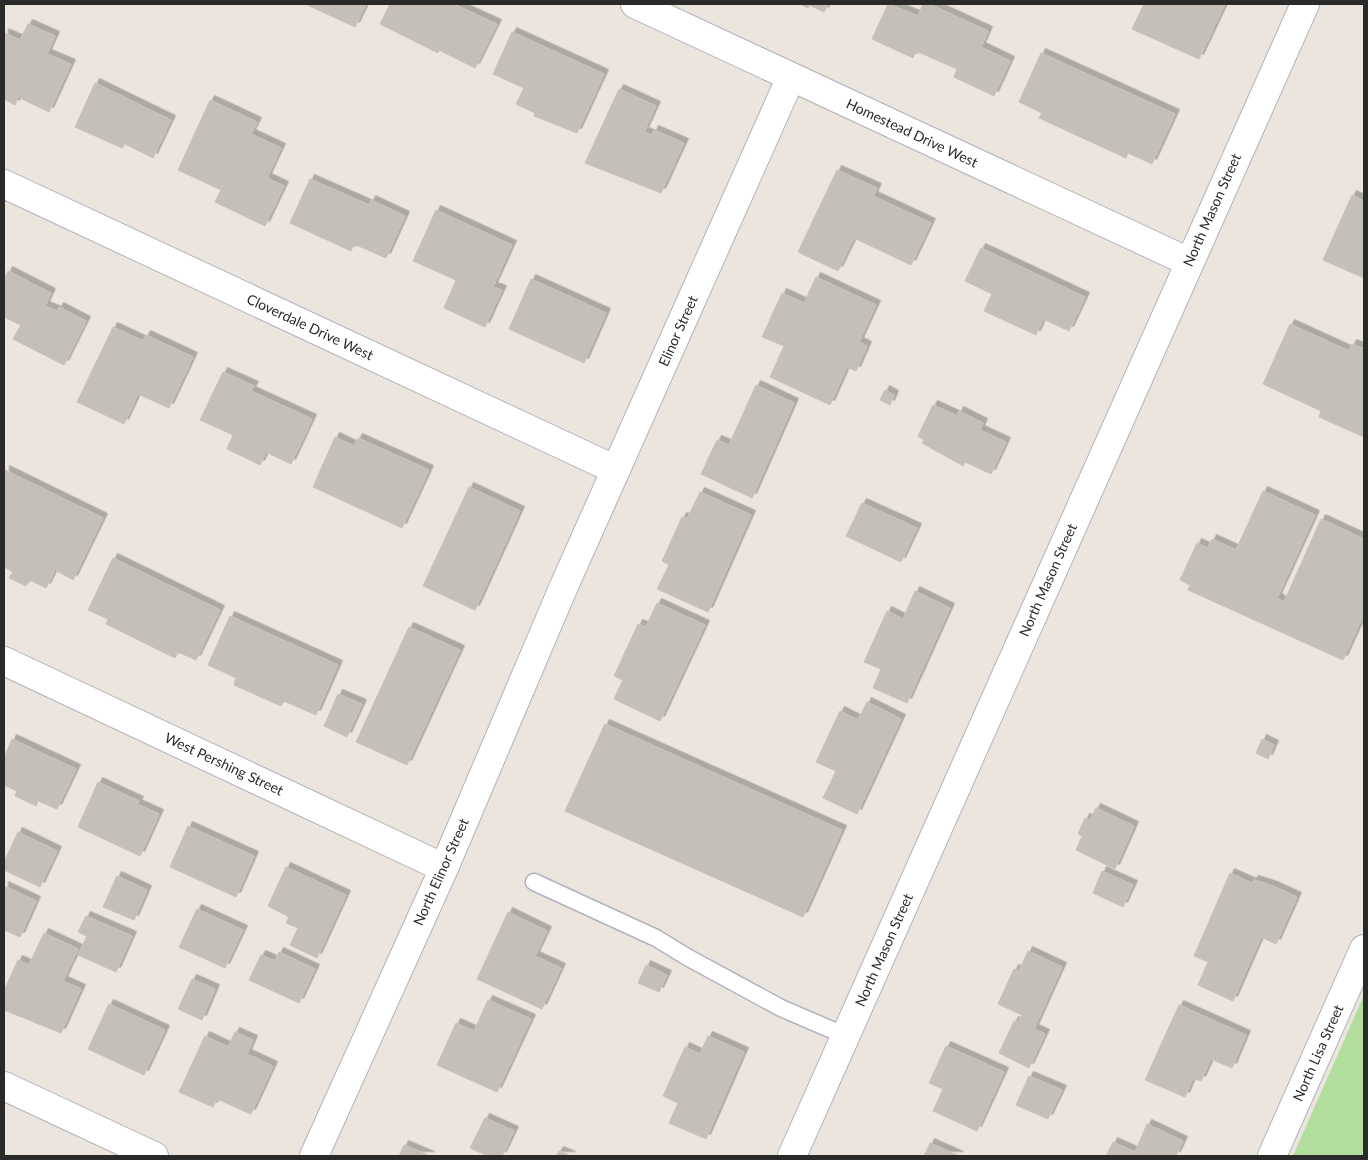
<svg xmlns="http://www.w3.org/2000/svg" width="1368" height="1160" viewBox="0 0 1368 1160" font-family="Lato,sans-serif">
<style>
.green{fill:#b2de9d}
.building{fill:#c4bfb9;stroke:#c7c1b7;filter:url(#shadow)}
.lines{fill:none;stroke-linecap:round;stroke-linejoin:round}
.lane-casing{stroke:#b1b3bd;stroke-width:19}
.street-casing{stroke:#b1b3bd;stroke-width:30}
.secondary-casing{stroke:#b1b3bd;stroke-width:30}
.lane{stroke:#fff;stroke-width:16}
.street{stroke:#fff;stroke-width:28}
.secondary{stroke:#fff;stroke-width:28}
.labels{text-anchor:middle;stroke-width:4.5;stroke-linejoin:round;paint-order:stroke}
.street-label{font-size:14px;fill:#2a2a2a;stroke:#fff}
</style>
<defs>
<filter id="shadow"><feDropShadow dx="4.5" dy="-4.5" stdDeviation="0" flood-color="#0004"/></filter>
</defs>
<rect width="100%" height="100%" fill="#ebe5dd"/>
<!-- green -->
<polygon class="green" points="1364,995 1364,1156 1293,1156"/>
<!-- building -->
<g class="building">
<polygon points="305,4 366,4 355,27"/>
<polygon points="390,4 453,4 497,24 475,68 439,50 438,53 380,24"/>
<polygon points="800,4 828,4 824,12 809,5 808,8"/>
<polygon points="888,4 918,16 923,4 929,4 988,31 981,47 1010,61 994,96 954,77 957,69 916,51 913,58 872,39"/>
<polygon points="1144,4 1225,4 1199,59 1132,29"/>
<polygon points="28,24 55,36 47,54 71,64 49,112 18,97 15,105 4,99 4,33 20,40"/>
<polygon points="512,32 604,74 577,133 534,116 535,113 516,104 524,88 493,74"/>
<polygon points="1041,53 1175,114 1152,164 1128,153 1126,158 1039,118 1042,113 1019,102"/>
<polygon points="95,83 171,120 153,158 125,144 122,148 75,127"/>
<polygon points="619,89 656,106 644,132 652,135 654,130 684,143 661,193 585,163"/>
<polygon points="210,100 257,122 251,134 281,148 267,178 284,186 265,226 215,202 221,190 178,170"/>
<polygon points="837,170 877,188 873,196 931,223 911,265 854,238 838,271 798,252"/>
<polygon points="310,179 369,205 371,200 405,216 386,258 354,244 351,251 290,223"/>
<polygon points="1352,195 1364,201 1364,278 1323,260"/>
<polygon points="436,210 512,245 493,287 502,290 485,327 444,308 456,280 413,261"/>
<polygon points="981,248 1085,297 1069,331 1043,319 1036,335 984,311 992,294 965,281"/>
<polygon points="8,271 51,293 45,306 57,311 59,307 86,321 64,365 13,339 21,325 4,317 4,280"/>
<polygon points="816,277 876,305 859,342 867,346 856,371 847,367 830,405 770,377 784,346 762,337 782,293 804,303"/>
<polygon points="531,279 606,313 584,363 509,329"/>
<polygon points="1290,324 1349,351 1352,344 1364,349 1364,437 1319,417 1321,411 1263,384"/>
<polygon points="113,327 143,341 146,335 193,357 169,408 138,394 124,424 77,402"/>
<polygon points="223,372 254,386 251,391 312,419 291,464 266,452 260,465 227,449 233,435 200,420"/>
<polygon points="756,385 794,403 752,498 701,474 717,440 729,445"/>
<polygon points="885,390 894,395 890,405 880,400"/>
<polygon points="933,405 957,416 959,411 983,423 980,430 1006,442 991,474 965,462 963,466 922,443 924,440 918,436"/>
<polygon points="335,437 354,446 358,438 429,470 402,528 313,487"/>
<polygon points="5,470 103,518 73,580 55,570 46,588 30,580 26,586 9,578 13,572 4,567"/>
<polygon points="469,487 520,511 475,610 423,586"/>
<polygon points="1263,491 1315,515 1277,598 1284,602 1321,519 1364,539 1364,614 1343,660 1188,590 1190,585 1180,580 1197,543 1208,548 1212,539 1236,550"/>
<polygon points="700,492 751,515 708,612 657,589 669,565 662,561 682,517 687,519"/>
<polygon points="862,503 917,528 901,562 846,536"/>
<polygon points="113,558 220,610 196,660 178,652 175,658 106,624 108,619 88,610"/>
<polygon points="915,591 950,608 907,703 873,688 881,669 864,662 887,611 903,619"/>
<polygon points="657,603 705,625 660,721 614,699 623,680 614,676 638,624 646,627"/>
<polygon points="230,616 338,665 316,715 284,701 281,706 234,685 236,678 208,665"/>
<polygon points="409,627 460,650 407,765 356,742"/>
<polygon points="338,694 362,704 347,737 324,726"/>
<polygon points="867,702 901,719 857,814 823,798 836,771 816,762 840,711 858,720"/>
<polygon points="605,724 842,830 803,917 565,811"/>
<polygon points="12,739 76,769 57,809 38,801 36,806 15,796 17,791 4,785 4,758"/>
<polygon points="1262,739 1274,745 1268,759 1256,753"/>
<polygon points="98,782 139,801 137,804 159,814 140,856 78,827"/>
<polygon points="1096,808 1134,826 1115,869 1076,850 1082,836 1078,834 1085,818 1090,820"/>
<polygon points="188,826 254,856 236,897 170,867"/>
<polygon points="18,832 57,851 40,887 4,870 4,862"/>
<polygon points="286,867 346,895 317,958 290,945 298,928 286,923 289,917 268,906"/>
<polygon points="1102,871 1133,885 1123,907 1093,893"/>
<polygon points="1230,873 1252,883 1254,880 1273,886 1297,897 1276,944 1261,937 1233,1001 1198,985 1208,962 1194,956"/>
<polygon points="117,876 147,890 134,920 103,907"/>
<polygon points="4,886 36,901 20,937 4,930"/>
<polygon points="197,909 243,930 225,968 179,947"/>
<polygon points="508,912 547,931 535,956 561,968 542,1009 477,979"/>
<polygon points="86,916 132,936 116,972 78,955 87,936 78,932"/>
<polygon points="44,933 78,949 63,981 81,989 61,1033 4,1010 4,991 18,960 29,965"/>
<polygon points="1028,951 1062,967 1034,1029 1045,1034 1029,1068 999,1053 1014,1021 1018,1023 1022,1015 998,1004 1014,969 1019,971"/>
<polygon points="279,952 315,969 299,1003 249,980 261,955 275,961"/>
<polygon points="646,965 667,975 659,992 638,983"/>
<polygon points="192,979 215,989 202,1020 178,1009"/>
<polygon points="488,1000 531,1019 497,1092 437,1065 456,1023 474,1031"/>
<polygon points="109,1004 165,1030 144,1075 88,1049"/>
<polygon points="1179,1005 1246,1035 1232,1068 1211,1059 1201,1081 1193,1078 1185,1097 1145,1080"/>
<polygon points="235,1032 253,1040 247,1054 273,1066 251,1114 217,1099 213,1107 179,1092 205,1036 228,1047"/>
<polygon points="708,1036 744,1052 706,1139 669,1123 678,1103 663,1096 685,1047 700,1054"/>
<polygon points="946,1046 1004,1072 977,1131 933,1111 943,1089 929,1083"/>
<polygon points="1029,1076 1062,1090 1048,1119 1016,1105"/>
<polygon points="485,1118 514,1131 502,1156 488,1156 470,1148"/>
<polygon points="1147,1124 1183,1141 1176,1156 1106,1156 1113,1142 1135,1152"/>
<polygon points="930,1143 959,1156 924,1156"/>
<polygon points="404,1145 430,1156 399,1156"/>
<polygon points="559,1151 571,1156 556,1156"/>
</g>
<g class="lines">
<!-- lane casing -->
<g class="lane-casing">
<polyline id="lane" points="534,882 656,938 687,957 781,1008 846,1036"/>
</g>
<!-- street casing -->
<g class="street-casing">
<g id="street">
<polyline points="635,4 1189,262"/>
<polyline points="4,184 616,470"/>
<polyline points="4,661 444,868"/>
<polyline points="4,1086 154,1156"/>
<polyline points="314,1156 444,868 564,586 791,77"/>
<polyline points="1272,1156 1364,949"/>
</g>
</g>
<!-- secondary casing -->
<g class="secondary-casing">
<polyline id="secondary" points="792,1156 1305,4"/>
</g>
<!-- lane -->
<use href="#lane" class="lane"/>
<!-- street -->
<use href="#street" class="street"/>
<!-- secondary -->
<use href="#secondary" class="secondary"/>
</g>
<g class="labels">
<!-- street labels -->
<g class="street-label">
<text transform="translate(912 133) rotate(25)" y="5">Homestead Drive West</text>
<text transform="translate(1212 210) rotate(-66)" y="5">North Mason Street</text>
<text transform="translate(310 327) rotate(25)" y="5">Cloverdale Drive West</text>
<text transform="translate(678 331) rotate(-66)" y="5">Elinor Street</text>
<text transform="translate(1048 580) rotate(-66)" y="5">North Mason Street</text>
<text transform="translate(224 764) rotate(25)" y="5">West Pershing Street</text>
<text transform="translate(441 872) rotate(-66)" y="5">North Elinor Street</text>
<text transform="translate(884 950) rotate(-66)" y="5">North Mason Street</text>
<text transform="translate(1318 1053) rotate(-66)" y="5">North Lisa Street</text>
</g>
</g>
<!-- border -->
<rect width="1368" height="1160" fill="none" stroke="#2a2a2a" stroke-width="10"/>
</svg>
